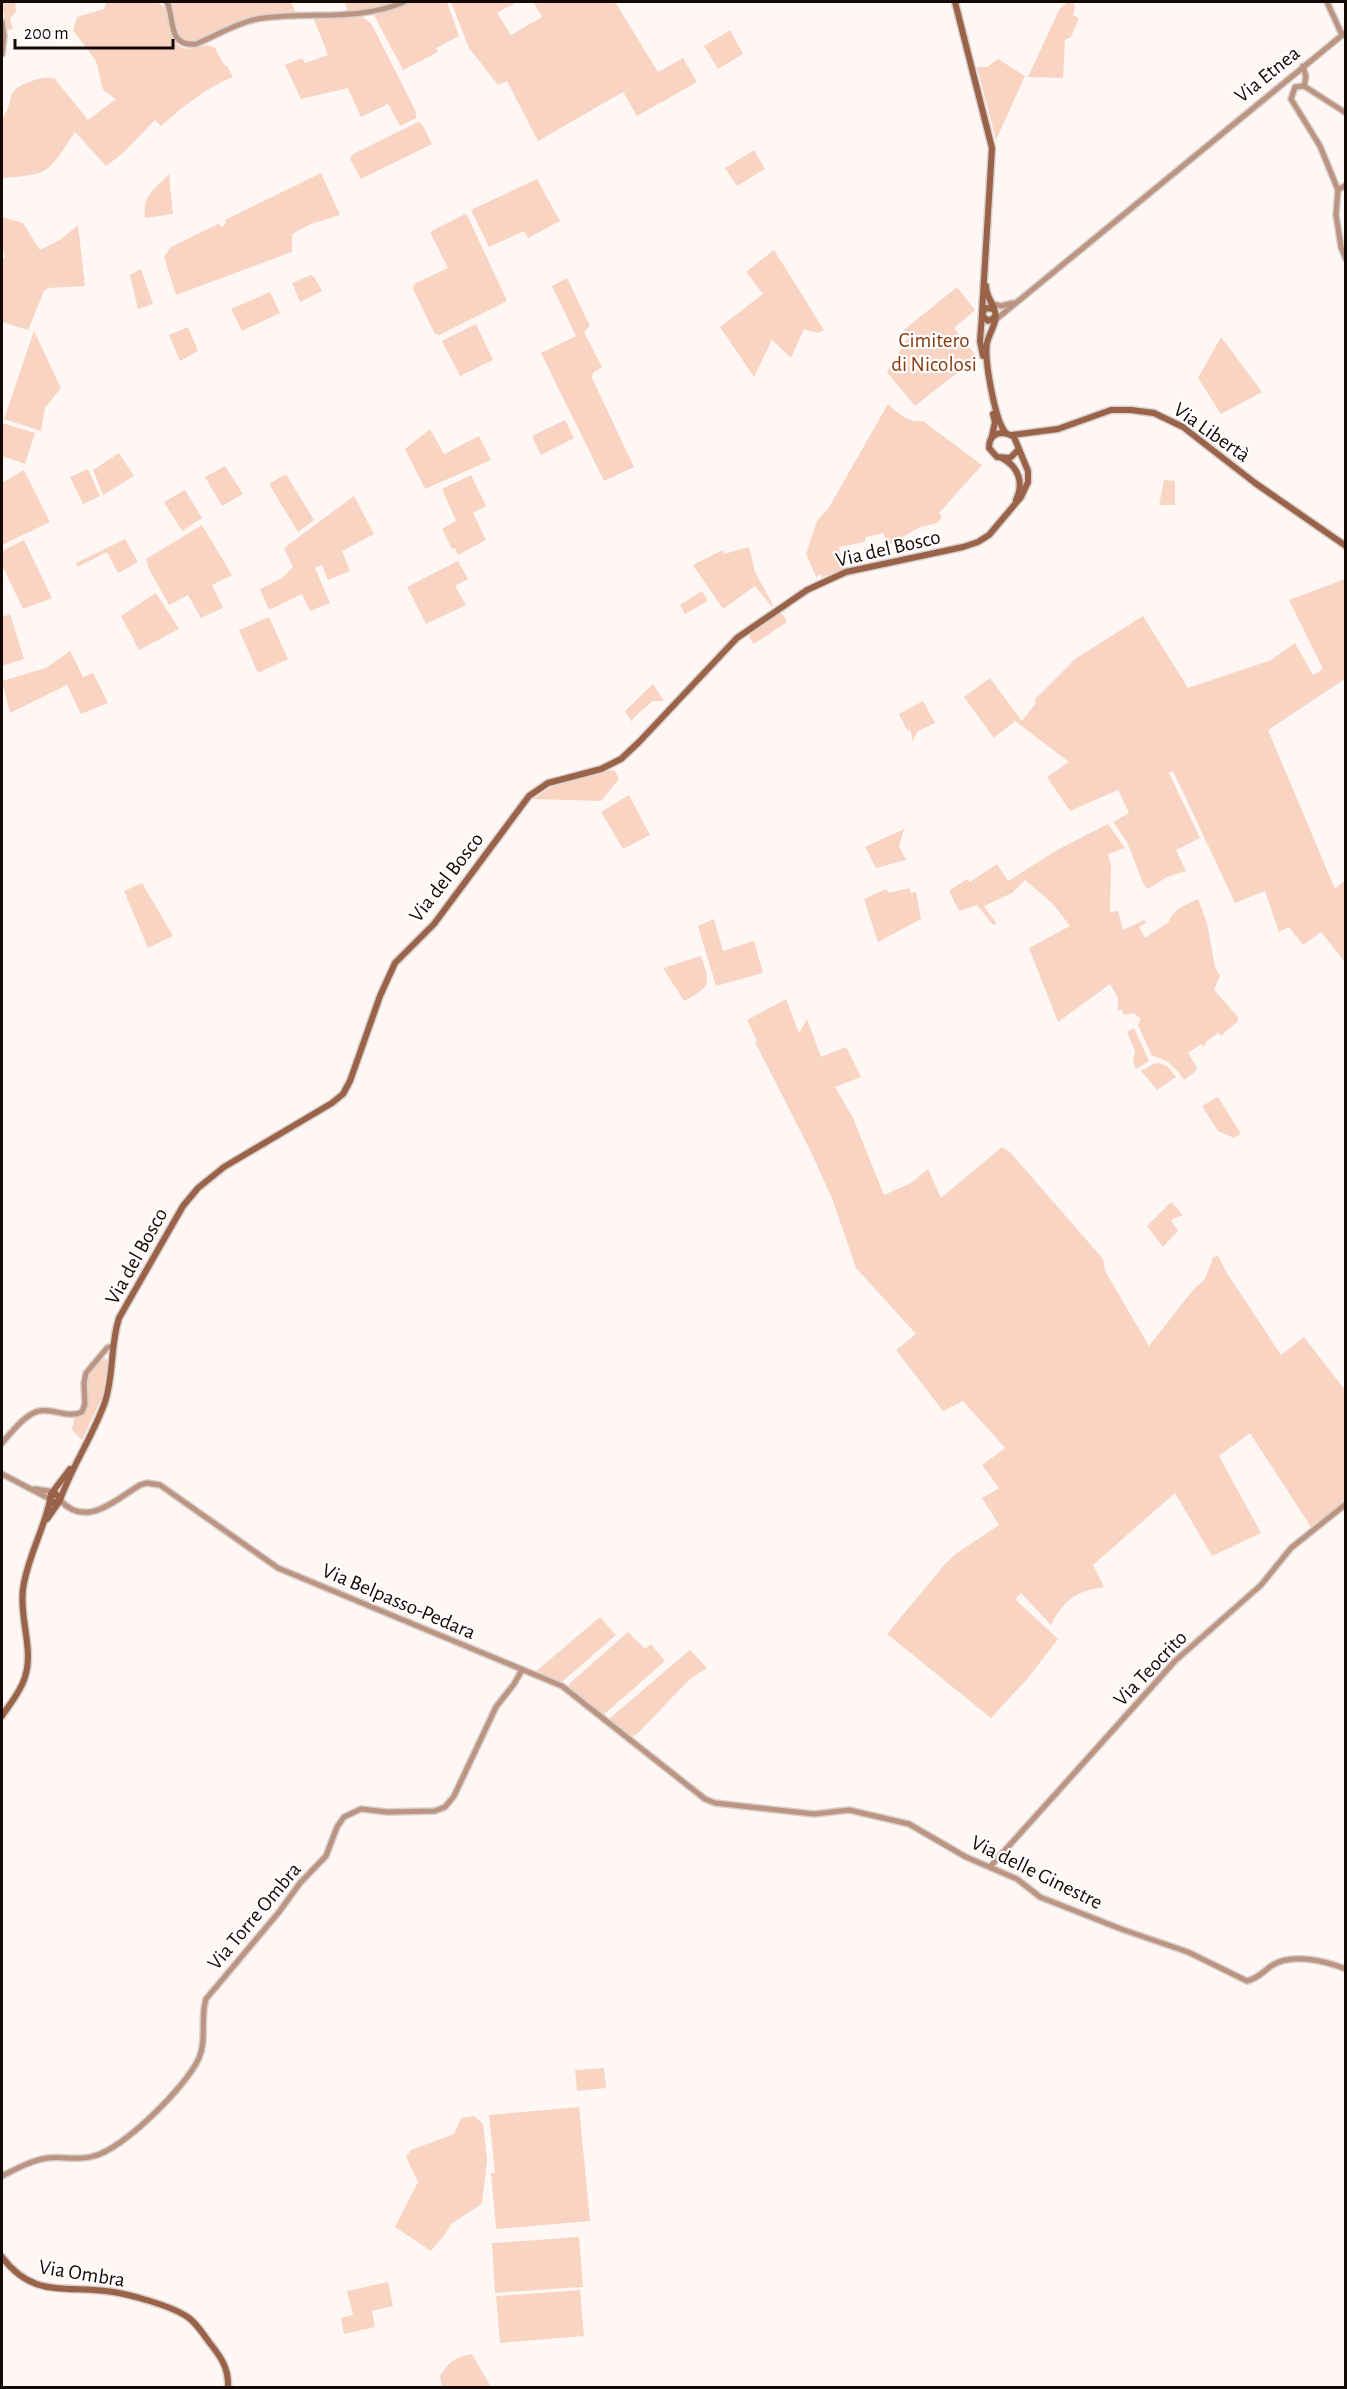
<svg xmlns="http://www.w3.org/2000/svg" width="1347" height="2389" viewBox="0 0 1347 2389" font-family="'Alegreya Sans',sans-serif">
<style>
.green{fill:#f9d4c3}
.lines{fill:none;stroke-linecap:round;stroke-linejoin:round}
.tertiary-casing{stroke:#d9d1ce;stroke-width:8}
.secondary-casing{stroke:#d9d1ce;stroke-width:9}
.tertiary{stroke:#bb9482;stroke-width:5}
.secondary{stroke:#9a6349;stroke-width:6}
.labels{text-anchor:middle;stroke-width:4.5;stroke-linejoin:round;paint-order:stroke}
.street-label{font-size:21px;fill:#140905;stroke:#fff}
.park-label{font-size:21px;fill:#893b0d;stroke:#fff}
</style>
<rect width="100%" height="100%" fill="#fef7f4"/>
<!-- green -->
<g class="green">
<polygon points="2,2 15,2 16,12 10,18 13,29 6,30"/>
<path d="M106,2h51l10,7c6,27 3,48 40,36l8,3 9,17 3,1 6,11c-28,11 -49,29 -72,49l-6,-6 -33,34 -16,12 -31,-34c-28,41 -22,42 -73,46v-59c15,-21 0,-28 30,-38 9,-3 14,-5 23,-2l33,41 28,-21 -13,-9 -7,-29 -23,-31 4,-13 27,-8z"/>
<polygon points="170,2 291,2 297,15 269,16 196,41 185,40 178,35"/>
<polygon points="344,2 386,2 389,5 349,13"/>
<polygon points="410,2 447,2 459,36 436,48 438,52 403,70 374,15"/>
<polygon points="451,2 517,2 497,13 511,35 542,17 533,2 615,2 658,72 683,58 697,82 637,116 623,92 538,141 507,81 498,85 469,48"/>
<polygon points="1067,2 1073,2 1075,7 1073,15 1079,18 1071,37 1065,40 1063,78 1028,77 1059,10"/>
<polygon points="362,17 371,23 416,112 416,118 400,126 388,104 361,117 348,88 301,99 285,65 302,58 305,63 328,55 314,19"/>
<polygon points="730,30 743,54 718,69 704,46"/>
<polygon points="998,59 1025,76 996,140 977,67 987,67"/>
<polygon points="418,122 422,124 432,144 361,179 350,159 353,154"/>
<polygon points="754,150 765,169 737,186 725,168"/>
<polygon points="321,173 340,215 311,224 292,234 292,252 176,295 164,257 171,247 218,224 222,227 226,223 225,220"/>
<path d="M169,174l4,40 -28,4c-3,-23 10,-29 24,-44z"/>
<polygon points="537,179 560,221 528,238 524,231 489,247 471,210"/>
<polygon points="465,214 467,215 507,301 439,335 435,334 413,289 414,284 448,268 430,232"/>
<polygon points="2,217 23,223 40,250 60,240 78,225 85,286 48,288 44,291 28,330 2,322 2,259 5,258 2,243"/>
<polygon points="774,250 824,330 818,333 804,329 791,358 772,340 754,377 720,327 763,294 746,272"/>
<polygon points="141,269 153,304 138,309 130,275"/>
<polygon points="311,275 315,278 322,291 300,302 292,283"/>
<polygon points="567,278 590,326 584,332 602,367 593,373 592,378 634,467 604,481 541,353 576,336 552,286"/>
<polygon points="957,287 975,310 954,328 977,357 915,406 887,372 909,336 904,330"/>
<polygon points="270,292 280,313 242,331 231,309"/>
<polygon points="476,324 493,360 460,376 442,341"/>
<polygon points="188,327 198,351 180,361 169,335"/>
<polygon points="34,331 61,388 45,408 41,431 4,419"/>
<polygon points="1221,337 1262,392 1221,414 1198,378"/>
<path d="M888,404c11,10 20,19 35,17l59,44 -43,48 3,5 -5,5 -19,5 -29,17 -6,-12 -17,4 -1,5 -26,5 5,23 -22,7 -2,-3 -3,2v3l-11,-25 11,-33 11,-12z"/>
<polygon points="565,420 574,438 541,455 532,436"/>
<polygon points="2,423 35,433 25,464 2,456"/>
<polygon points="430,429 444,454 479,436 491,460 425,489 405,449"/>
<polygon points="119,453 134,476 103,495 93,470"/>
<polygon points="225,466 243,494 222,506 205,477"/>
<polygon points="88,469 100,496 83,504 70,477"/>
<polygon points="24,470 50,522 2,545 2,483"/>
<polygon points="286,474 314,520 298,532 269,484"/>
<polygon points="471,475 486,506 473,513 486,540 458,555 455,548 452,549 442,529 456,521 442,489"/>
<polygon points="1164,480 1175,481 1175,505 1159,505"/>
<polygon points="185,490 202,518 182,531 164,502"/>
<polygon points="354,496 374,534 342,551 350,571 328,580 322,565 315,568 330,603 310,611 302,594 271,609 268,608 260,589 282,578 293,567 284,548"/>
<polygon points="202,525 232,575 212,585 223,608 201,618 188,595 169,605 149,569 146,559"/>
<polygon points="125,539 138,562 118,573 107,552 77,567 76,563"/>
<polygon points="24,540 52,598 23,609 2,565 2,551"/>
<polygon points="749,547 755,572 773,605 772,607 755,586 723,609 693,565 723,550 724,554"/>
<polygon points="458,561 468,579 455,586 466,605 426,624 407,587"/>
<polygon points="1345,579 1345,679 1268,730 1335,889 1345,880 1345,962 1321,932 1303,945 1289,927 1279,932 1265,891 1235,903 1173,771 1169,773 1200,838 1176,850 1186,871 1167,877 1148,889 1143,883 1127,842 1113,822 1129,813 1118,790 1070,811 1047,777 1069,762 1015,721 994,738 964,697 990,678 1022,721 1036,703 1034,700 1075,659 1143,616 1188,688 1271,660 1295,643 1313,675 1323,669 1289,600"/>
<polygon points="702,591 708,601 685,614 680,605"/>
<polygon points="156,593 179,629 139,650 121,616"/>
<polygon points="778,613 783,615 787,622 754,644 749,637 751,632"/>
<polygon points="10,614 24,659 2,666 2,617"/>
<polygon points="269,617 288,659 258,673 239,630"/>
<polygon points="70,651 83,677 93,673 108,703 81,714 67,685 10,713 2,681 46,668"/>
<polygon points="653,684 664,701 653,701 633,718 632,722 625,711"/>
<polygon points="923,701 935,723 918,731 912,741 911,731 907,730 899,714"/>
<polygon points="611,770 615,771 619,779 601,801 533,799 553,786"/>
<polygon points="629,795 650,835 623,849 601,812"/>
<path d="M1108,824l17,24 -17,6 3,12 -1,46 8,-1 5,19 21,-10 2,3 -7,4 6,11 24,-16c2,-12 17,-17 29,-23l9,24 8,44 5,9 -6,14 24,27v4l-17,15 -3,-3 -11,8 -3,6 -3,-3 -13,9 9,15 -2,4 -11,8c-9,-13 -16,-21 -32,-24l-14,-31 3,-6 -8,-6 -9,2 -2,-5 -4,1v-13l-8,-14 -52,38 -29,-74 41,-22 -17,-22 -28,-24 -13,13 -28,13 13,18 -4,1 -16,-20 -18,6 -10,-20 18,-12 3,3 27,-18 11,17 49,-31z"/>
<polygon points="904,829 899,846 906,860 876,868 865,847"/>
<polygon points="142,883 173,936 148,948 124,891"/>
<polygon points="909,888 911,893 916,892 921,919 878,942 864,899 886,889 889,893"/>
<polygon points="714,919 723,951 754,941 763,973 716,986 698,926"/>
<path d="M701,956c10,29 10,30 -17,45l-21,-33z"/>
<path d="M786,999l13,34 8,-14 14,38 25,-10 15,30 -26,10 18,31 31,77 27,-12 17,-14 13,29 61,-51 8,5 93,107 2,12 44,75 44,-56 12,-11 8,-21 5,-3 7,15 56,85 23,-18 41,53v111l-34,26 -61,-94 -31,23 42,77 -49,23 -37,-63 -82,72 11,22c-27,4 -40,12 -53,38l-30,-32 -6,6 43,40 -30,39 -37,40 -104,-84 57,-69 13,-12 42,-28 -17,-27 17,-10 -17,-23 23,-17 -42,-47 -20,10 -47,-61 20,-16 -60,-66 -23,-67 -21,-47 -57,-112 2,-1 -10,-21z"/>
<polygon points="1134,1028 1149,1061 1136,1069 1133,1062 1135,1051 1127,1032"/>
<polygon points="1159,1063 1167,1066 1176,1077 1157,1090 1141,1071 1153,1064"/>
<polygon points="1218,1097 1241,1134 1234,1138 1218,1131 1202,1106"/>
<polygon points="1171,1202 1183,1215 1171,1220 1178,1231 1163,1247 1147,1226"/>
<path d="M104,1358l4,2 -5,35 -21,45 -10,-10 2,-12c23,-3 9,-26 15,-41 2,-7 10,-14 15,-19z"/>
<polygon points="600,1617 616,1635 563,1681 560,1682 535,1672"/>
<polygon points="628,1632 645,1649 651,1644 665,1661 602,1716 568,1687 570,1683"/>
<polygon points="690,1650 707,1668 690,1679 637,1734 631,1737 610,1723 609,1719"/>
<polygon points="604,2068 606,2088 577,2091 575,2070"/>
<polygon points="579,2107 590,2221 496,2229 491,2173 495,2173 489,2115"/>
<polygon points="474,2116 483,2124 487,2160 482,2204 451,2224 445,2234 431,2251 395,2227 418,2182 406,2157 411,2150 454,2134 461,2118"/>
<polygon points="579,2237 583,2287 495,2293 492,2243"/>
<polygon points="388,2282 393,2306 372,2311 375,2327 344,2334 341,2318 353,2315 347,2291"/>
<polygon points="580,2290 584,2336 500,2343 496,2296"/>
<path d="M472,2354l19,33h-49l-2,-11c10,-15 14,-18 32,-22z"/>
</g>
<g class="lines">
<!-- tertiary casing -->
<g class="tertiary-casing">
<g id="tertiary">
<path d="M167,2c8,17 0,45 29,42 20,-8 40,-21 61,-25 50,-8 100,3 147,-17"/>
<polyline points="1327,2 1342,35"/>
<polyline points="2,22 4,36 2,54"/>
<polyline points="1303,66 1306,77 1304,86"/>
<polyline points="1346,113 1304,86 1295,87 1291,99 1320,146 1338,190 1336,215 1341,247 1346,259"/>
<polyline points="1338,190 1346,185"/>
<polyline points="990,303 1001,306 1013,303"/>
<polyline points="994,321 1346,32"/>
<path d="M2,1443c9,-10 23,-29 37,-32 14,-3 29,8 43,1l3,-8 -1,-21 2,-10 21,-25 5,-2"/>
<polyline points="2,1474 50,1499"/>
<polyline points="35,1489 55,1492"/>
<path d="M60,1500c26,29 55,0 80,-15l7,-2 13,2 118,83 284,118 143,113 10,4 99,11 35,-4 60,14 57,33 51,22 23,18 81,32 67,23 59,29c10,-2 16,-9 24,-15 20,-14 54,-5 75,3"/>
<polyline points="990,1867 1175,1661 1261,1585 1291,1548 1346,1504"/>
<path d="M2,2176c14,-7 30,-16 46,-18 16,-2 31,3 46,-2 30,-8 92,-69 105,-98 8,-18 1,-40 7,-59l73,-87 21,-29 26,-27 11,-29 7,-10 17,-8 26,3 48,-1 10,-4 9,-11 42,-89 18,-23 8,-14"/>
</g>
</g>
<!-- secondary casing -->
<g class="secondary-casing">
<g id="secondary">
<polyline points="955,2 992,148 982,312"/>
<path d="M986,286c0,11 7,16 9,26 3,10 -6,21 -8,31 -3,16 8,79 19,90"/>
<polyline points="994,309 985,308 982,315 988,321 995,317"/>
<polyline points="982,315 980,341 983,356"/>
<polyline points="1012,435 1058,429 1111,410 1131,410 1154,413 1183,427 1255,483 1346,546"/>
<polyline points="992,436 995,422 993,414"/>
<path d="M1002,458c17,9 22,25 14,42"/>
<polyline points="51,1494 70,1469"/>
<path d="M60,1499l-5,-6 -5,5 3,5 7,-3c12,-34 33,-64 45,-98 9,-27 5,-56 14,-84l64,-112 15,-18 26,-21 108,-64 11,-9 7,-13 30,-85 15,-33 39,-39 95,-128 19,-13 53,-14 20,-10 18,-17 98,-104 70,-48 39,-18 117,-25 15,-5 11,-7 32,-38 7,-15v-11l-14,-34c-12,-7 -25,-5 -25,11l8,9 13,1 8,-8"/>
<polyline points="47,1519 59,1502"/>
<path d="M2,1716c8,-12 19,-25 23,-39 9,-28 -6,-59 -2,-88 4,-31 21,-59 27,-89"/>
<path d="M2,2257c30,40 60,29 104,34 20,2 67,15 83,27 8,6 14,16 20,24 12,15 20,26 19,46"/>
</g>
</g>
<!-- tertiary -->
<use href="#tertiary" class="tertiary"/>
<!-- secondary -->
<use href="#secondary" class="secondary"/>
</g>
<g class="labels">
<!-- street labels -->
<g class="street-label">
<text transform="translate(1267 74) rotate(-39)" y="7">Via Etnea</text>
<text transform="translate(1212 432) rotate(35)" y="7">Via Libertà</text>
<text transform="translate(888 548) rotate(-13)" y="7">Via del Bosco</text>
<text transform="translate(446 877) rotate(-52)" y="7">Via del Bosco</text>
<text transform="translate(136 1256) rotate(-61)" y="7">Via del Bosco</text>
<text transform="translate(399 1601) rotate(23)" y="7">Via Belpasso-Pedara</text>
<text transform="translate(1150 1668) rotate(-46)" y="7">Via Teocrito</text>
<text transform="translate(1037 1872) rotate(26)" y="7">Via delle Ginestre</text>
<text transform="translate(254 1916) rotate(-50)" y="7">Via Torre Ombra</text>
<text transform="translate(82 2273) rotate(9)" y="7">Via Ombra</text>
</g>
<!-- park labels -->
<g class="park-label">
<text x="934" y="347">Cimitero<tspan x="934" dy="24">di Nicolosi</tspan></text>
</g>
</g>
<!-- border -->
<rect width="1347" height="2389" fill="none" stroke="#140905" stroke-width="6"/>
<!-- scale -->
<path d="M15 39v9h158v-9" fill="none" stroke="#140905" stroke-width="3"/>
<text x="24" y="39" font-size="18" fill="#140905" stroke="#ffffff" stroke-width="4.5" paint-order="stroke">200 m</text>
</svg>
